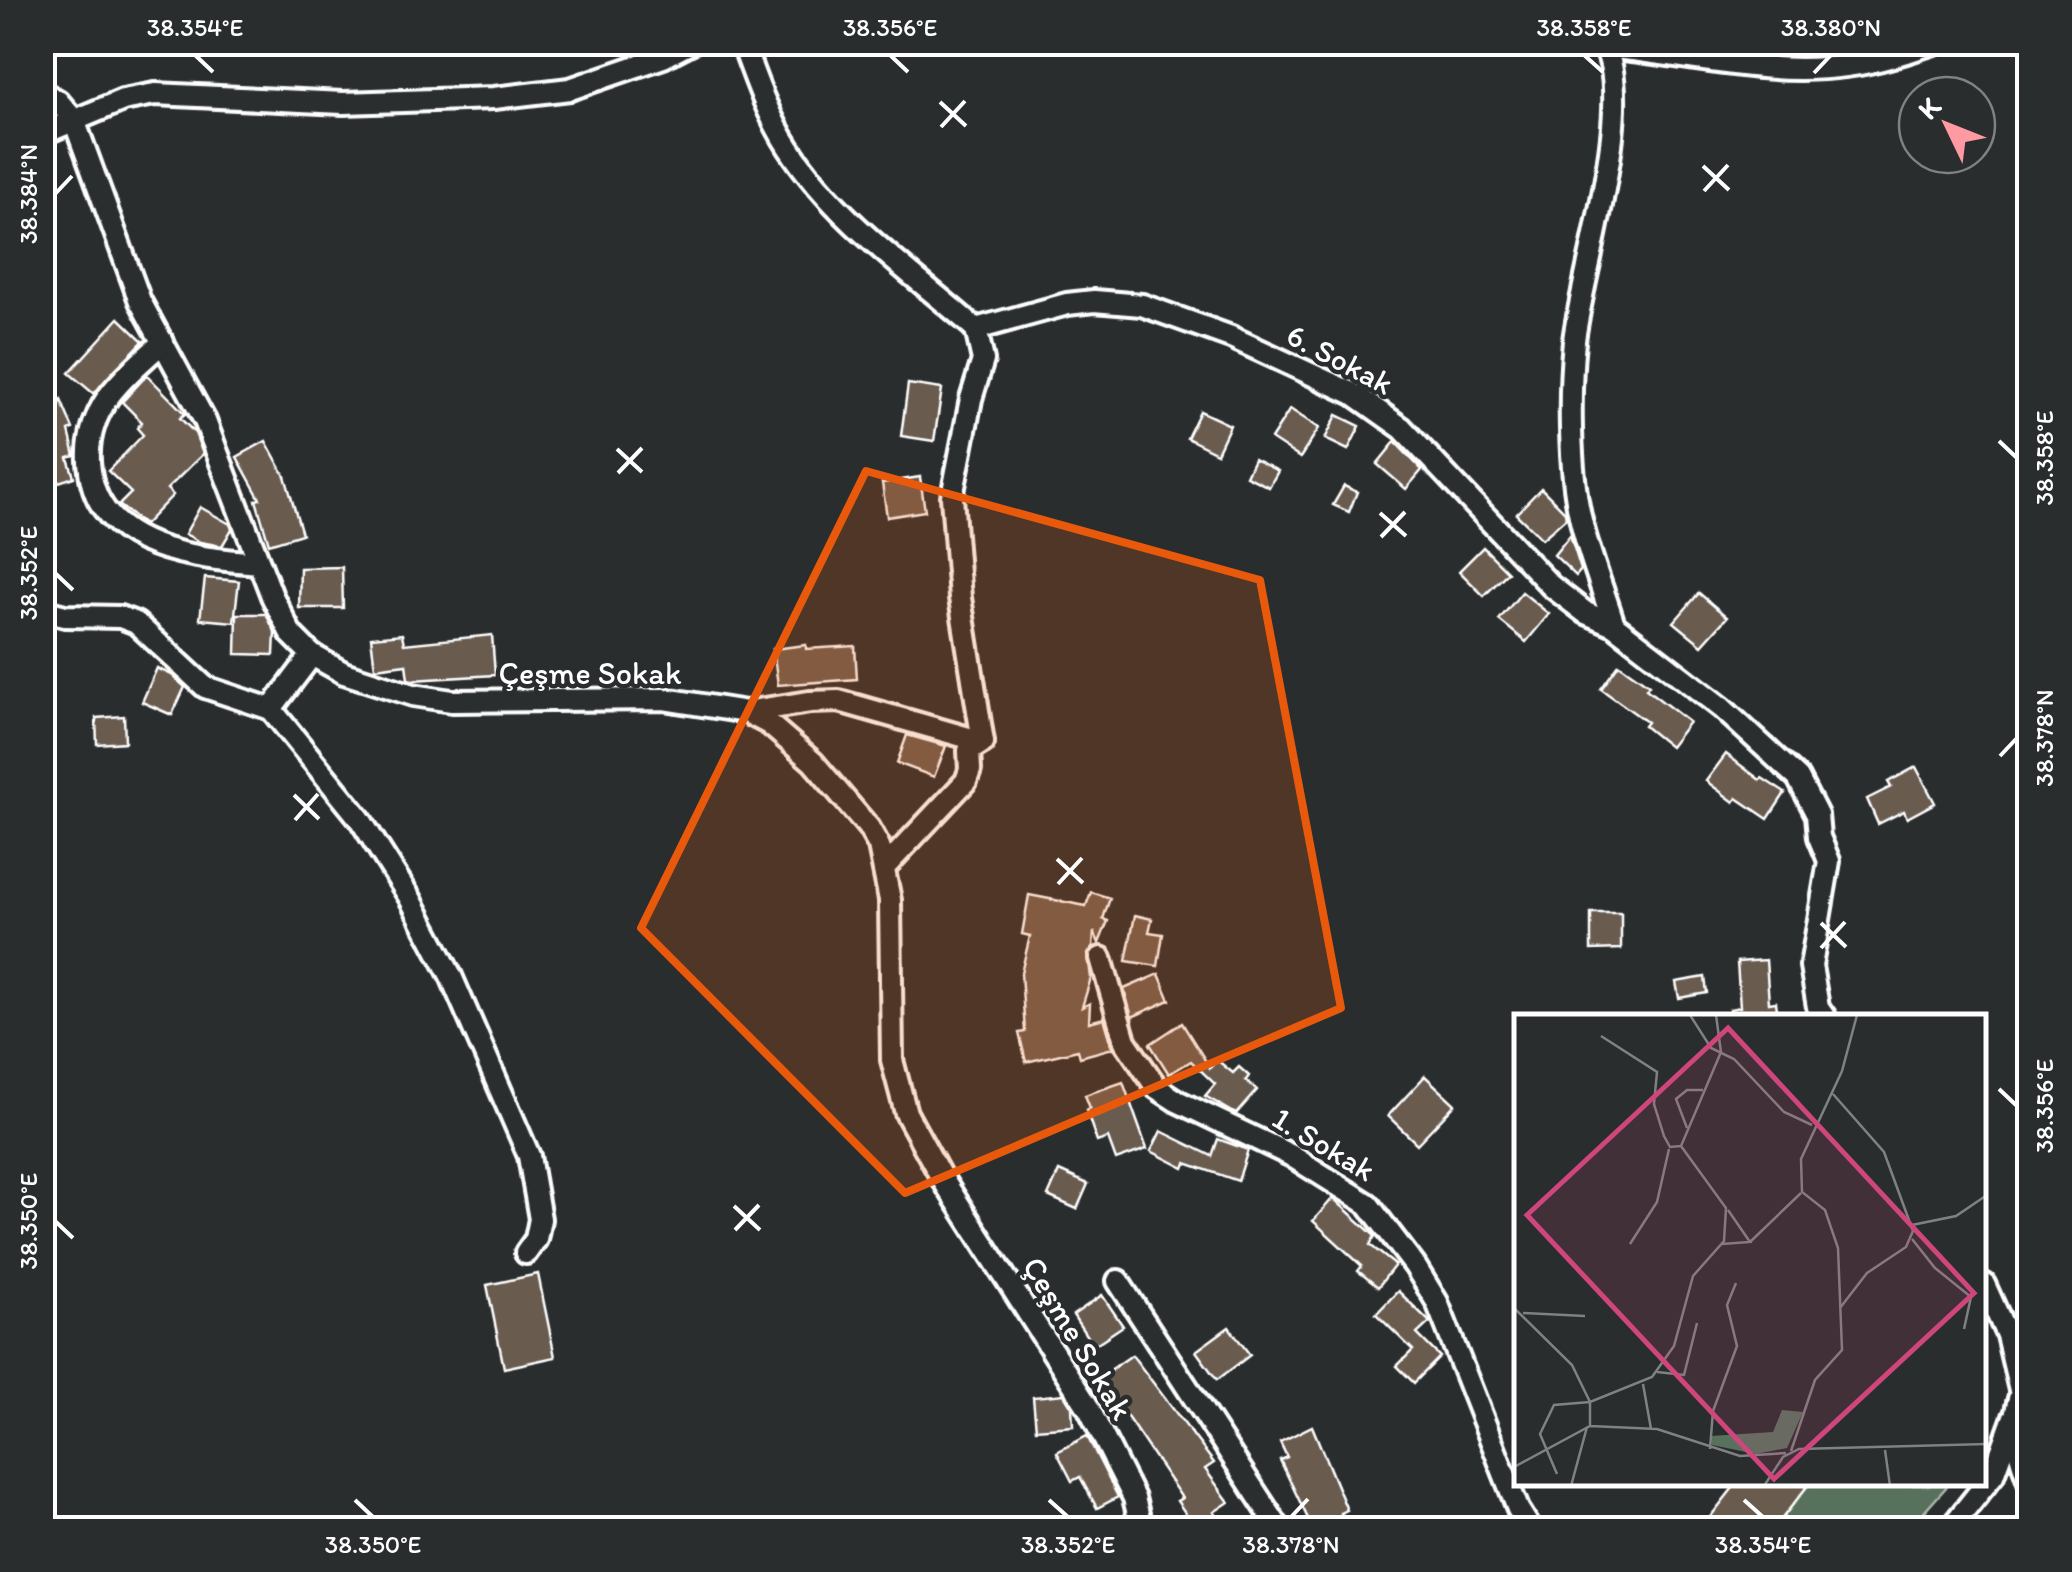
<svg xmlns="http://www.w3.org/2000/svg" width="2072" height="1572" viewBox="0 0 2072 1572" font-family="Itim,sans-serif">
<style>
.green{fill:#58715d;stroke:#acb8ae;stroke-width:2.5}
.building{fill:#695b50;stroke:#fff;stroke-width:2.5}
.lines{fill:none;stroke-linecap:round;stroke-linejoin:round}
.minor-casing{stroke:#fff;stroke-width:28}
.minor{stroke:#2a2d2e;stroke-width:20}
.marked{fill:#e8590c;fill-opacity:0.2;stroke:#e8590c;stroke-width:8;stroke-linejoin:round}
.ticks{fill:none;stroke:#fff;stroke-width:4}
.labels{text-anchor:middle;stroke-width:9;stroke-linejoin:round;paint-order:stroke}
.street-label{font-size:32px;fill:#fff;stroke:#2a2d2e}
.inset-road{fill:none;stroke:#7f8182;stroke-width:2.5}
.view{fill:#ce467c;fill-opacity:0.15;stroke:#ce467c;stroke-width:5}
.inset-edge{fill:none;stroke:#fff;stroke-width:5}
.neatline{fill:none;stroke:#fff;stroke-width:4}
.ticks-label{font-size:25px;text-anchor:middle;fill:#fff}
</style>
<rect width="100%" height="100%" fill="#2a2d2e"/>
<filter id="ink" filterUnits="userSpaceOnUse"><feTurbulence type="fractalNoise" baseFrequency=".01" numOctaves="2"/><feDisplacementMap in="SourceGraphic" scale="20" xChannelSelector="R" yChannelSelector="G"/><feConvolveMatrix kernelMatrix="1 2 1 2 8 2 1 2 1" color-interpolation-filters="sRGB"/></filter>
<g filter="url(#ink)">
<!-- green -->
<polygon class="green" points="1796,1485 1948,1485 1909,1529 1758,1530"/>
<!-- building -->
<g class="building">
<polygon points="119,318 143,341 94,394 69,373"/>
<polygon points="147,375 185,414 180,418 195,433 203,454 167,489 173,495 144,525 119,505 131,493 108,471 143,435 137,428 142,422 122,402"/>
<polygon points="908,384 942,389 934,441 901,436"/>
<polygon points="61,400 73,429 69,431 75,456 68,458 74,477 53,484 42,449 42,408"/>
<polygon points="1290,409 1319,428 1300,458 1271,439"/>
<polygon points="1200,411 1230,425 1217,453 1187,438"/>
<polygon points="1337,415 1360,426 1348,450 1325,439"/>
<polygon points="266,441 285,476 302,534 269,544 256,500 260,499 237,457"/>
<polygon points="1395,442 1422,470 1406,489 1377,464"/>
<polygon points="1254,459 1278,471 1269,487 1246,476"/>
<polygon points="920,477 925,511 887,517 882,483"/>
<polygon points="1344,486 1357,492 1349,512 1333,505"/>
<polygon points="1541,488 1565,512 1566,518 1542,539 1516,514"/>
<polygon points="200,507 230,524 232,529 222,546 200,542 185,534"/>
<polygon points="1570,535 1581,570 1576,576 1554,555"/>
<polygon points="1483,547 1508,572 1484,596 1459,571"/>
<polygon points="342,567 343,608 299,608 300,568"/>
<polygon points="205,578 239,581 234,622 200,619"/>
<polygon points="1522,592 1549,614 1526,642 1499,620"/>
<polygon points="1699,593 1727,617 1702,645 1674,622"/>
<polygon points="237,614 266,614 275,632 274,655 236,654"/>
<polygon points="402,634 404,644 492,635 495,675 412,680 408,679 406,664 375,668 371,637"/>
<polygon points="806,645 806,649 855,646 857,679 778,685 773,649"/>
<polygon points="1619,664 1649,685 1646,689 1689,722 1670,747 1644,726 1647,722 1601,689"/>
<polygon points="157,668 172,675 185,687 172,715 142,702"/>
<polygon points="124,716 125,742 97,744 96,718"/>
<polygon points="907,735 946,746 934,777 897,763"/>
<polygon points="1726,754 1760,780 1762,778 1785,793 1768,819 1737,798 1734,802 1706,781"/>
<polygon points="1916,767 1935,803 1907,818 1904,811 1878,824 1867,799 1891,787 1888,782"/>
<polygon points="1091,892 1110,898 1103,919 1108,921 1099,943 1094,932 1093,947 1088,954 1091,978 1082,1007 1090,1003 1089,1022 1104,1018 1113,1048 1080,1057 1078,1050 1026,1062 1019,1033 1025,1032 1021,973 1030,936 1022,934 1029,895 1086,906"/>
<polygon points="1591,913 1621,913 1621,949 1591,950"/>
<polygon points="1135,915 1152,919 1149,932 1163,934 1158,966 1126,961"/>
<polygon points="1766,960 1769,1003 1776,1002 1778,1017 1731,1017 1730,1009 1740,1007 1737,962"/>
<polygon points="1159,974 1170,1000 1132,1017 1124,989"/>
<polygon points="1705,977 1707,993 1679,998 1676,982"/>
<polygon points="1182,1023 1210,1068 1217,1060 1233,1073 1239,1067 1249,1076 1246,1080 1257,1090 1236,1114 1205,1096 1215,1084 1191,1061 1169,1074 1150,1044"/>
<polygon points="1425,1076 1455,1104 1417,1144 1388,1116"/>
<polygon points="1123,1082 1147,1149 1116,1160 1108,1138 1097,1142 1086,1110 1090,1108 1085,1095"/>
<polygon points="1161,1131 1212,1156 1218,1139 1248,1150 1238,1181 1186,1163 1184,1168 1151,1151"/>
<polygon points="1059,1171 1088,1184 1077,1209 1048,1196"/>
<polygon points="1333,1198 1375,1236 1370,1245 1395,1265 1378,1287 1358,1271 1362,1266 1313,1221"/>
<polygon points="538,1274 555,1357 504,1368 487,1285"/>
<polygon points="1398,1291 1430,1322 1417,1334 1440,1357 1414,1383 1397,1366 1413,1350 1376,1314"/>
<polygon points="1102,1295 1123,1326 1093,1346 1073,1315"/>
<polygon points="1229,1327 1250,1355 1217,1380 1196,1351"/>
<polygon points="1132,1355 1214,1463 1205,1469 1229,1502 1214,1512 1225,1530 1197,1530 1177,1501 1182,1498 1100,1377"/>
<polygon points="1064,1394 1072,1407 1073,1426 1036,1429 1033,1397"/>
<polygon points="1312,1426 1347,1510 1341,1513 1352,1530 1333,1530 1327,1520 1312,1527 1280,1460 1287,1457 1280,1442"/>
<polygon points="1087,1436 1118,1497 1097,1508 1080,1477 1072,1481 1057,1452"/>
<polygon points="1736,1484 1809,1484 1773,1530 1700,1530"/>
</g>
<g class="lines">
<!-- minor casing -->
<g class="minor-casing">
<g id="minor">
<path d="M742,42c13,36 26,74 47,106 47,72 123,125 187,181l91,-25 27,-3 48,4 89,32 123,57 48,34 149,158 35,27 28,12 108,83 76,70 19,37 2,22 10,24 -18,105 7,41 7,10"/>
<path d="M1601,42c39,50 -20,234 -27,299 -5,50 -5,126 6,175 8,37 23,73 34,109"/>
<path d="M1605,47c80,7 161,30 241,19 31,-4 61,-14 91,-24"/>
<polyline points="42,92 58,101 74,120 140,301 205,421 272,596 291,634 312,655 344,673 413,695 452,701 664,699 746,712 769,724 813,762 869,828 879,846 890,900 892,1060 906,1113 940,1175 1088,1407 1134,1498 1142,1530"/>
<polyline points="42,134 123,100 155,94 343,103 494,98 570,89 663,57 692,42"/>
<polyline points="976,329 983,360 971,399 952,497 960,598 983,742"/>
<path d="M163,342c-19,17 -40,35 -55,55 -15,22 -22,48 -18,74 10,79 105,87 169,92"/>
<polyline points="42,610 65,616 120,617 136,623 205,687 271,709 312,655"/>
<polyline points="271,709 360,819 410,898 451,976 529,1156 540,1219 536,1239 526,1253"/>
<polyline points="746,712 810,702 839,701 983,742 969,751 970,770 966,781 885,867"/>
<polyline points="1101,958 1125,1041 1157,1088 1177,1101 1290,1155 1368,1204 1415,1266 1437,1302 1518,1509 1531,1530"/>
<polyline points="1118,1281 1280,1530"/>
<polyline points="1984,1284 2007,1335 2020,1390"/>
<path d="M2030,1373c-23,42 -16,68 0,111"/>
<polyline points="1949,1530 1993,1475 2014,1417"/>
</g>
</g>
<!-- minor -->
<use href="#minor" class="minor"/>
</g>
</g>
<!-- marked area -->
<path class="marked" d="M866,471l394,109 81,428 -436,185 -264,-265z"/>
<!-- ticks -->
<path class="ticks" d="M195,55l18,17M890,55l18,17M1584,55l19,17M1814,73l17,-18M940,102l26,24M941,127l24,-26M1703,166l26,24M1704,191l24,-26M55,194l17,-18M1999,441l18,17M617,449l25,23M618,473l24,-25M1380,513l26,23M1381,537l24,-25M55,573l18,17M2000,756l17,-18M294,795l25,24M295,820l23,-26M1057,859l26,24M1058,884l24,-26M1821,923l25,24M1821,948l24,-26M1999,1089l18,17M734,1206l26,24M55,1221l18,17M735,1230l24,-25M355,1500l18,17M1049,1500l19,17M1744,1500l19,17M1291,1517l17,-18"/>
<g class="labels">
<!-- street labels -->
<g class="street-label">
<text transform="translate(1340 359) rotate(28)" y="11">6. Sokak</text>
<text x="590" y="684">Çeşme Sokak</text>
<text transform="translate(1324 1144) rotate(31)" y="11">1. Sokak</text>
<text transform="translate(1078 1338) rotate(59)" y="11">Çeşme Sokak</text>
</g>
</g>
<!-- overview -->
<g transform="translate(1514 1014)">
<rect width="472" height="472" fill="#2a2d2e"/>
<path d="M268,396l21,2 -16,36 -31,6 -44,-9 -1,-9 62,-4z" fill="#58715d"/>
<path class="inset-road" d="M176,1l21,33 23,11 50,53 28,13M87,22l56,36 -3,32 10,32 6,11 11,-1M319,80l51,58 29,79 -7,16 -39,26 -27,35M173,114l-11,-29 11,-9h16M398,211l44,-9 31,-21M398,225l23,29 36,29 -7,32M236,228l51,-49M116,230l27,-42 12,-53M208,230l28,-2 -22,-32M0,294l58,57 18,37v24M9,299l62,3M143,358l27,3 13,-52M129,370l8,45M196,435l3,-38 24,-65 -10,-41 9,-22M371,436l5,36M277,437l24,-71 27,-30 -4,-102 -13,-38 -23,-18 -1,-33 41,-88 15,-56M0,453l76,-41 67,3 83,27 46,-3M43,460l-17,-40 14,-29 36,-3 62,-25 22,-31 19,-70 31,-35 2,-33 -45,-62 40,-94 -5,-37M57,472l16,-59M250,472l19,-29 16,-8 188,-5"/>
<path class="view" d="M214,14l246,265 -200,186 -247,-264z"/>
<rect width="472" height="472" class="inset-edge"/>
</g>
<!-- margin -->
<rect width="2072" height="1572" fill="none" stroke="#2a2d2e" stroke-width="110"/>
<!-- north arrow -->
<g transform="translate(1947 125) rotate(313)"><circle r="48" fill="#2a2d2e" stroke="#7f8182" stroke-width="2.5"/>
<path d="M0-8L18 38L0 25L-18 38Z" fill="#ff9aa2"/>
<text y="-15" font-size="28" font-weight="bold" text-anchor="middle" fill="#ffffff">K</text>
</g>
<rect x="55" y="55" width="1962" height="1462" class="neatline"/>
<g class="ticks-label">
<text x="195" y="36">38.354°E</text>
<text x="890" y="36">38.356°E</text>
<text x="1584" y="36">38.358°E</text>
<text x="1831" y="36">38.380°N</text>
<text transform="translate(28 194) rotate(-90)" y="9">38.384°N</text>
<text transform="translate(2044 458) rotate(-90)" y="9">38.358°E</text>
<text transform="translate(28 573) rotate(-90)" y="9">38.352°E</text>
<text transform="translate(2044 738) rotate(-90)" y="9">38.378°N</text>
<text transform="translate(2044 1106) rotate(-90)" y="9">38.356°E</text>
<text transform="translate(28 1221) rotate(-90)" y="9">38.350°E</text>
<text x="373" y="1553">38.350°E</text>
<text x="1068" y="1553">38.352°E</text>
<text x="1291" y="1553">38.378°N</text>
<text x="1763" y="1553">38.354°E</text>
</g>
</svg>
